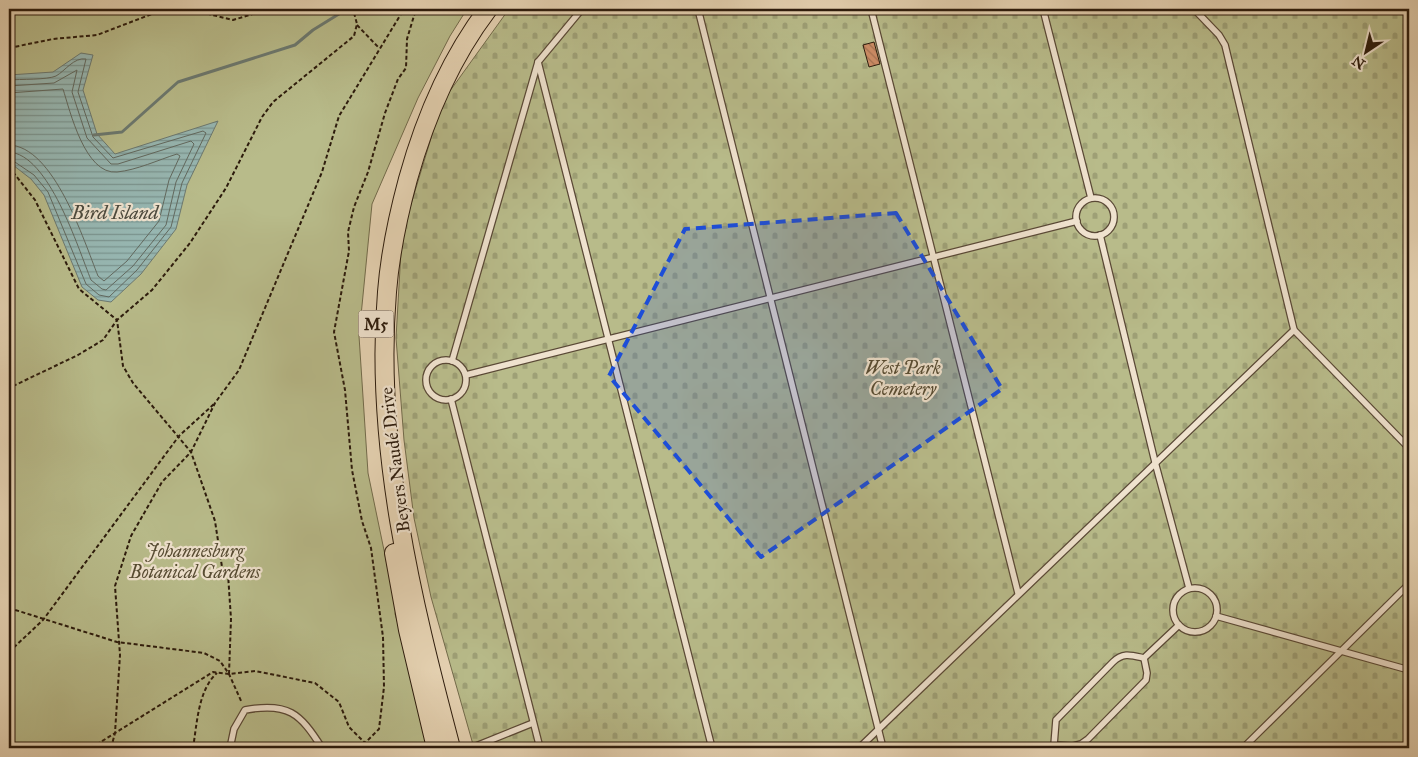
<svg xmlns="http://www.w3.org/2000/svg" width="1418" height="757" viewBox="0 0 1418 757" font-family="'IM FELL Great Primer',serif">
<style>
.cemetery{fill:url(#cemetery-stones);stroke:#726b4b}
.park{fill:#b8bb8a;stroke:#726b4b}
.water{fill:url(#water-rules);stroke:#6c7970}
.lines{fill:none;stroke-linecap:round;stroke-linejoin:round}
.shore{stroke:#62695f;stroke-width:1}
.stream{stroke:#6c7970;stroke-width:3}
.building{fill:url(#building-back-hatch);stroke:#2c1b0c}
.service-casing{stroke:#5a4936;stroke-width:8}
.primary-casing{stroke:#2c1b0c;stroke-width:20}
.path{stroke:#2c1b0c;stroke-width:2;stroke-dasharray:4 2.5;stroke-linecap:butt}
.service{stroke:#efe2ce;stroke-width:5.5}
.primary{stroke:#e6d3b3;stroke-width:18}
.marked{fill:#1d4ed8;fill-opacity:0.2;stroke:#1d4ed8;stroke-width:4;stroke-dasharray:10 6;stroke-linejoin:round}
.labels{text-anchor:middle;stroke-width:4.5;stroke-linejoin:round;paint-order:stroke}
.shield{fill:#efe2ce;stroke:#665746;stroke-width:1}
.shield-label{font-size:16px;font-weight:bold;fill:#2c1b0c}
.park-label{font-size:18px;font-style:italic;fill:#564b32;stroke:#efe2ce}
.street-label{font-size:18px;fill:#2c1b0c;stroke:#efe2ce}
.water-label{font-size:19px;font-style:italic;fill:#4c4a3e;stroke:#efe2ce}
</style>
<defs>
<pattern id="cemetery-stones" width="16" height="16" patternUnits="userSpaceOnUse" patternTransform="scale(1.25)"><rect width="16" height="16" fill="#b8bb8a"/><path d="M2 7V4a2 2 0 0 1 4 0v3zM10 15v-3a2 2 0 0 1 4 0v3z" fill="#9ea076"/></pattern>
<pattern id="water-rules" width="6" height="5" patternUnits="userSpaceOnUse" patternTransform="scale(1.25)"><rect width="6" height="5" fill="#97b7b2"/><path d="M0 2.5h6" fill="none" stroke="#7b948f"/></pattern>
<pattern id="building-back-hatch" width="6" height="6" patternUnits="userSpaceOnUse" patternTransform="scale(1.25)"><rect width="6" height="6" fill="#cc8c65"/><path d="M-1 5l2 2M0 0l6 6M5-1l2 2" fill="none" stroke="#a67252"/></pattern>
</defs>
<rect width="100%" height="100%" fill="#e6d3b3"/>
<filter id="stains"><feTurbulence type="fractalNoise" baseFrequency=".004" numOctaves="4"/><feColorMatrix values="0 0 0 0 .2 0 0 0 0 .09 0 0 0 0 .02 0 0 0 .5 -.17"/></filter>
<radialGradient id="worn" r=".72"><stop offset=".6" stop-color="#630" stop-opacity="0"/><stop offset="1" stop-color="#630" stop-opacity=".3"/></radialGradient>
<!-- cemetery -->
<polygon class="cemetery" points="509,9 1409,9 1409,748 474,748 431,597 414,518 404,440 396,338 402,234 442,102"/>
<!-- park -->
<polygon class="park" points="9,9 467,9 450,36 418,98 372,204 359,336 368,473 396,608 395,614 437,748 9,748"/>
<!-- water -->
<polygon class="water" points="81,53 93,55 83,90 97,134 115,154 218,121 187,185 176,229 141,274 111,302 98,300 82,287 44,195 31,179 9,162 9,75 53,72"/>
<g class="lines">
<!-- shore -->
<g class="shore">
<path d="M9,80c11,-1 38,0 47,-4 9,-5 18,-19 30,-17l-8,33 15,45 20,21 90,-27 3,2 -24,50 -11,44 -34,43 -28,27 -10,-2 -13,-11 -38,-92 -14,-17 -25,-17"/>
<path d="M9,86l45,-3 23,-13 -5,22 15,46 24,26h7l73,-23 3,3 -18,38 -10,43 -33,41 -27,24 -4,-1 -11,-9c-13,-32 -42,-126 -82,-128"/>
<path d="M9,93l54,-4c7,22 22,86 54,83 20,-2 41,-12 60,-18l3,2 -11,24 -10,41 -32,40 -23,20 -6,-5c-14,-35 -44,-130 -89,-131"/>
</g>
<!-- stream -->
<polyline class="stream" points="94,135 122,132 178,82 295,45 313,30 347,9"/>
</g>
<!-- building -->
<polygon class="building" points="874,42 880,64 869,67 863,45"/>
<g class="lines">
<!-- service casing -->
<g class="service-casing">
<g id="service">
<polyline points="698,9 883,748"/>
<polyline points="871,9 1018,593"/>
<polyline points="1043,9 1091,198"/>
<polyline points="1194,9 1219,35 1225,45 1294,330 1409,448"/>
<polyline points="538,62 712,748"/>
<circle cx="1095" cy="217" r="19"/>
<polyline points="1100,235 1155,462 1189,588"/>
<circle cx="446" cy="380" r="20"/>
<polyline points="452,361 538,62 582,9"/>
<polyline points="466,375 1077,221"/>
<polyline points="451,399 540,748"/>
<circle cx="1195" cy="610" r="22"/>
<polyline points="1216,616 1409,670"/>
<polyline points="1144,658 1179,625"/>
<path d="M1054,745l2,-25 57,-58c10,-10 18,-7 31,-4"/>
<path d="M230,748l4,-19 11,-19c43,-8 55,3 77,38"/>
<polyline points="471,748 533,723"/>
<polyline points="859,748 1294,330"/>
<polyline points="1051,748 1054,745 1073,746 1081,744 1088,739 1146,680 1147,673 1144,658"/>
<polyline points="1243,748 1409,584"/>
</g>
</g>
<!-- primary casing -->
<g class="primary-casing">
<g id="primary">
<polyline points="394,553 408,630 436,748"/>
<path d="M451,748c-39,-147 -77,-302 -64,-456 3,-39 11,-76 21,-113 17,-61 42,-120 80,-170"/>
</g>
</g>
<!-- path -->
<g class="path">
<polyline points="188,9 233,20 269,9"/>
<polyline points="357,25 379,48"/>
<polyline points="9,48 53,39 97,35 152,14 183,9"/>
<polyline points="9,167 35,200 79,289 117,320 103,340 78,355 9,388"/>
<polyline points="9,608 117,642 204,653 220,661 229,674 242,703"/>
<polyline points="9,652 43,620 179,436 214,404"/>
<polyline points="229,674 231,619 228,574 222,567 215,521 191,452 133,383 123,366 117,320 152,290 190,243 226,188 262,117 273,102 354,36 357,24 353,9"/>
<polyline points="91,748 213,672 229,674 255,671 315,683 339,702 349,727 365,743 379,729 384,687 383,637 371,548 362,521 352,470 345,390 334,332 349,251 348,232 354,207 368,172 385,113 398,79 406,68 407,39 416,9"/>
<polyline points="111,748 115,733 120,655 115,586 131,536 162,482 191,452 215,403 239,370 322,172 339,116 404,9"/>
<path d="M193,748c4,-24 5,-58 24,-75"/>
</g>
<!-- service -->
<use href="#service" class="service"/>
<!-- primary -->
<use href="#primary" class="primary"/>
</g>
<!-- marked area -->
<path class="marked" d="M896,213l106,176 -241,168 -152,-181 76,-147z"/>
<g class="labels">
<!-- shield labels -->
<rect class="shield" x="358.5" y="310.5" width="35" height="27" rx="4"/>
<g class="shield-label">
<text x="376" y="330">M5</text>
</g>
<!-- park labels -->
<g class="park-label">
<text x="903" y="374">West Park<tspan x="903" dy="21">Cemetery</tspan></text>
<text x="195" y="557">Johannesburg<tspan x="195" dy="21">Botanical Gardens</tspan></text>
</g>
<!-- street labels -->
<g class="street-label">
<text transform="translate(395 460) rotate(-97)" y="6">Beyers Naudé Drive</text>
</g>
<!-- water labels -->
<g class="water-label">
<text x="115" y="219">Bird Island</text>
</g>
</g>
<!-- margin -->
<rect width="1418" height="757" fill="none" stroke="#e6d3b3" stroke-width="30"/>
<rect x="10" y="10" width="1398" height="737" fill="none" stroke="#2c1b0c" stroke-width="2.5"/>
<rect x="15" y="15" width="1388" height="727" fill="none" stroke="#2c1b0c"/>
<!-- north arrow -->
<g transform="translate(1366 52) rotate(215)" stroke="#efe2ce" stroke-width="4" paint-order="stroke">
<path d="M0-4L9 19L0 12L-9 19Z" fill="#2c1b0c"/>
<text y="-8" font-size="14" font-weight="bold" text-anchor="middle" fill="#2c1b0c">N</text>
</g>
<rect width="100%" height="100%" filter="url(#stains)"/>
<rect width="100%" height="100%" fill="url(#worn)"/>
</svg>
